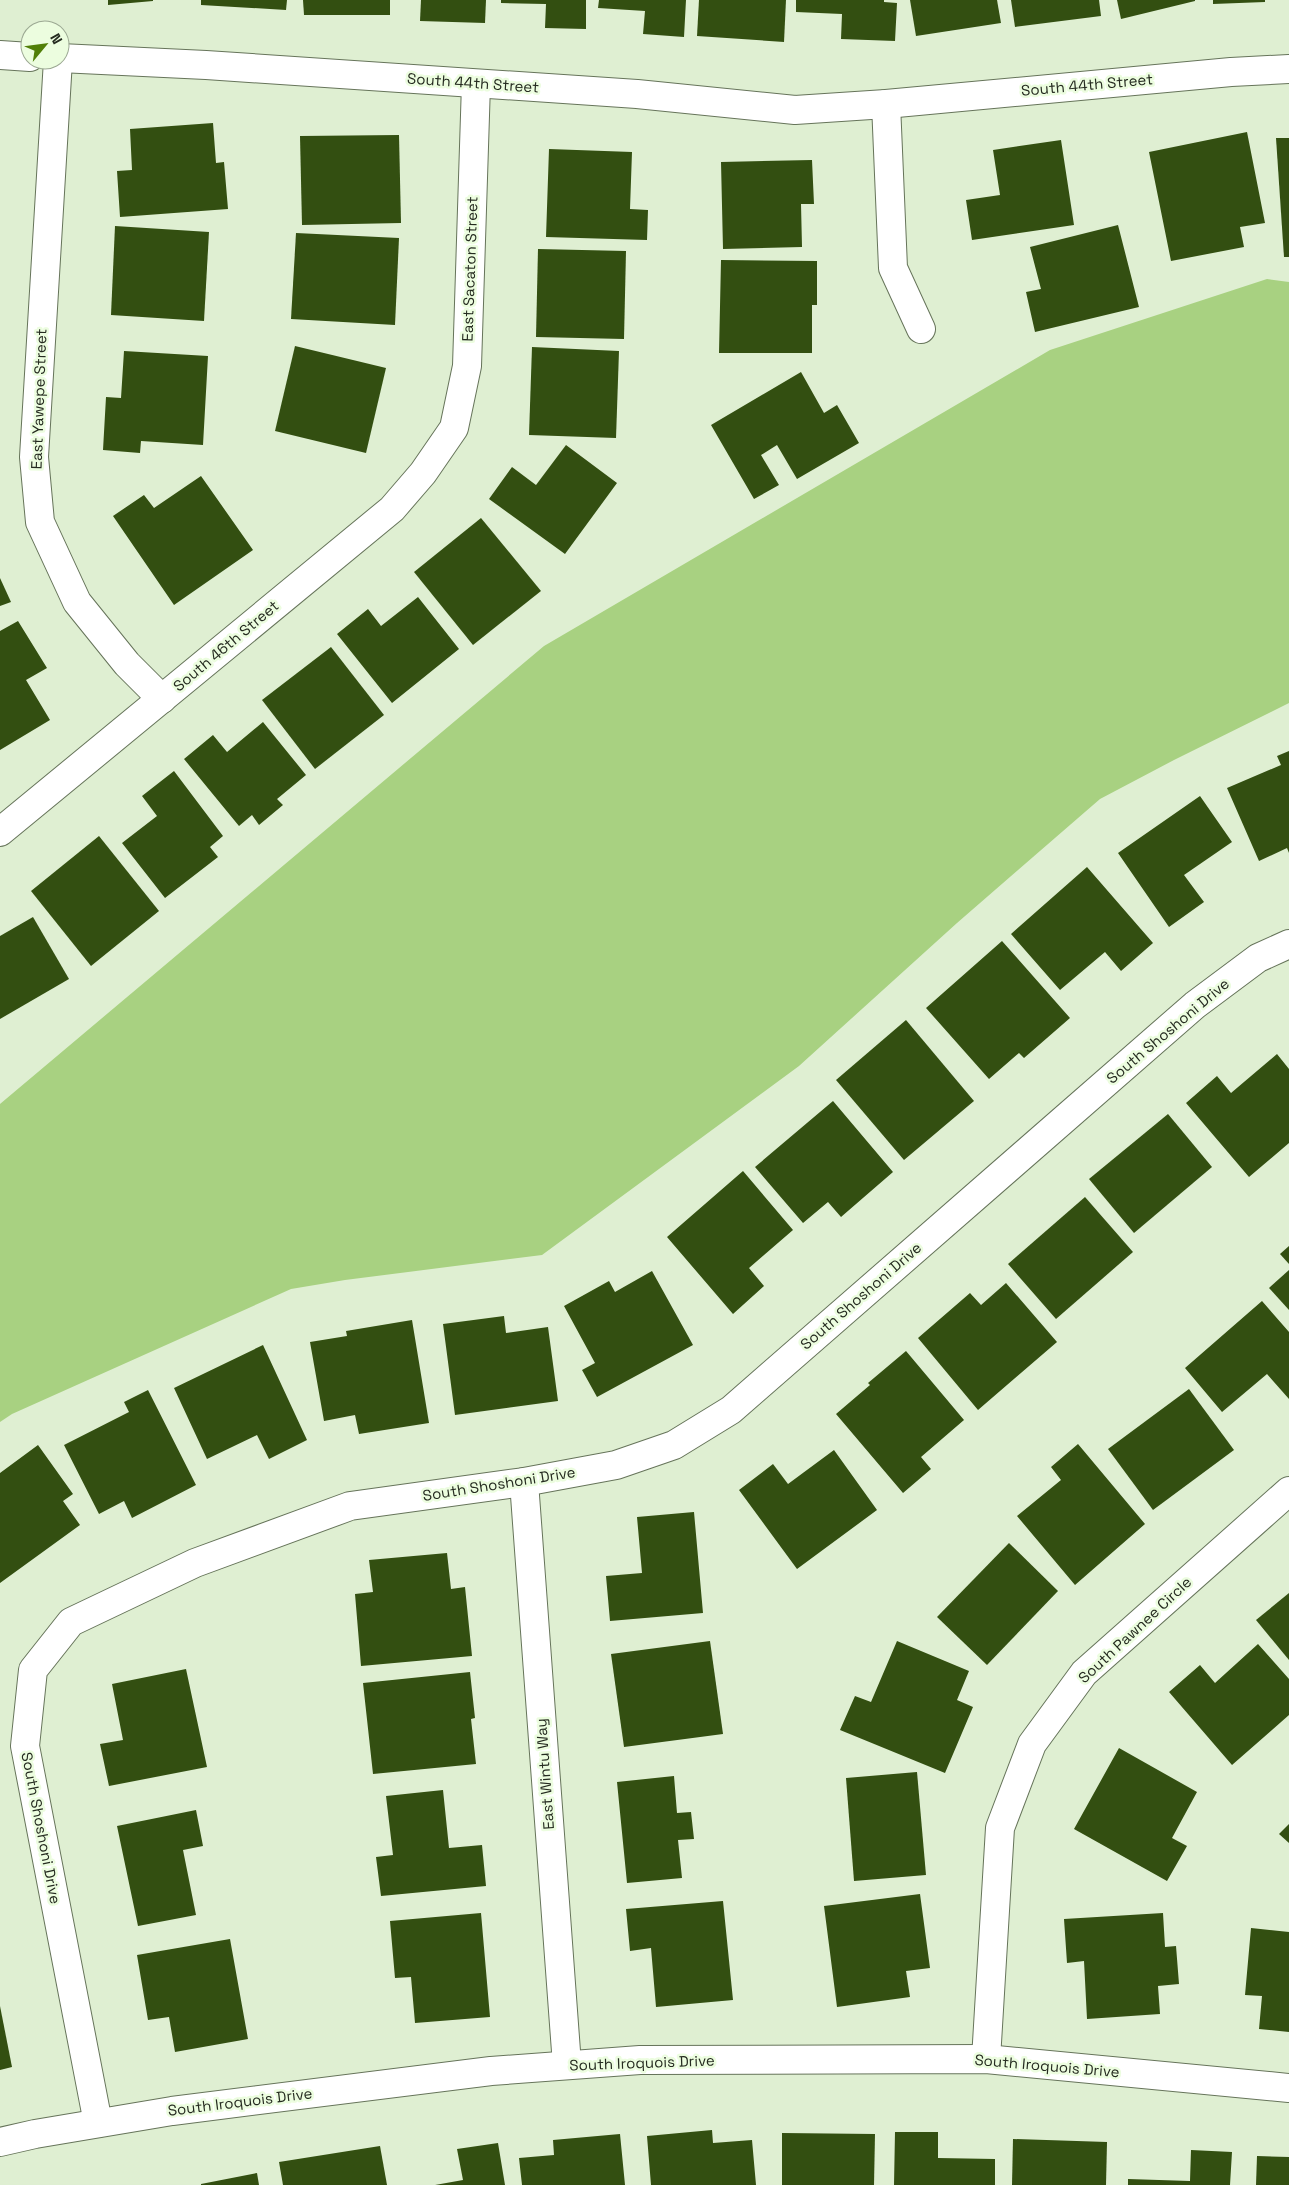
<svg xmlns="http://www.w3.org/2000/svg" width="1289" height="2185" viewBox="0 0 1289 2185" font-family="'Space Grotesk',sans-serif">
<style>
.green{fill:#a8d181}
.building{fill:#334f11}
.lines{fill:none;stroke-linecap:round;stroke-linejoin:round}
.street-casing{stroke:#66745a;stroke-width:30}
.street{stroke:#fff;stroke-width:28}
.labels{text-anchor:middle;stroke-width:5;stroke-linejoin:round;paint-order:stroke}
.street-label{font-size:15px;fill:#252b20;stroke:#ecfddf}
</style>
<rect width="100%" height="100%" fill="#dfefd2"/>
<!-- green -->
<polygon class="green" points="1267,279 1289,282 1289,703 1174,760 1100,799 957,923 799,1066 542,1255 345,1280 291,1289 12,1414 0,1422 0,1104 544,646 1050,350"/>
<!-- building -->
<g class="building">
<polygon points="108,0 153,0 153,1 108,5"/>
<polygon points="201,0 287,0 286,10 201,5"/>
<polygon points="303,0 390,0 390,15 304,15"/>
<polygon points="421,0 486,0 485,23 420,21"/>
<polygon points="501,0 586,0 586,29 545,28 546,4 501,3"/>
<polygon points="599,0 686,0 684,37 643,34 645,11 598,8"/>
<polygon points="699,0 786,0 784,42 697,36"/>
<polygon points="796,0 884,0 884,2 897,3 895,41 841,39 842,14 796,12"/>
<polygon points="910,0 997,0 1001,23 916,36"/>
<polygon points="1011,0 1099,0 1101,16 1015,27"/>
<polygon points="1117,0 1195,0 1195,1 1121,19"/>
<polygon points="1213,0 1265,0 1265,2 1213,4"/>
<polygon points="213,123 216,163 224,162 228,209 120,217 117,171 132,170 130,129"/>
<polygon points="1247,132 1265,223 1240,227 1244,247 1171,261 1149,152"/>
<polygon points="399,135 401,223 302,225 300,136"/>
<polygon points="1276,138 1289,138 1289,257 1284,257"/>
<polygon points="1061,140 1074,225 972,240 966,200 1000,195 993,150"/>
<polygon points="549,149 632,152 630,209 648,210 647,240 546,237"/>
<polygon points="812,160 814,204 801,204 802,247 723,249 721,162"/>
<polygon points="1118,225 1139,307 1035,332 1026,292 1041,289 1030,247"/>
<polygon points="115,226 209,232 204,321 111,315"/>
<polygon points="296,233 399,238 395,325 291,319"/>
<polygon points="538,249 626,251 624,339 536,337"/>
<polygon points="721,260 817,261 817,305 812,305 812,353 719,353"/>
<polygon points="295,346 386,368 366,453 275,431"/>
<polygon points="532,347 619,351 616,438 529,435"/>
<polygon points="124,351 208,356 203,445 141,441 140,453 103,450 106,397 121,398"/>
<polygon points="801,372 824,413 837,405 859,443 797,479 777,445 761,455 779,485 754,499 711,425"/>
<polygon points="566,445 617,483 565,554 489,499 512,467 536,485"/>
<polygon points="201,476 253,550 174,605 113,516 144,495 154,508"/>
<polygon points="481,518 541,591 473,645 414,572"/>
<polygon points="0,578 11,602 0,606"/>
<polygon points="418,597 459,649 392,703 337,634 368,609 381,626"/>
<polygon points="18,621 47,668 26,680 50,720 0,750 0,631"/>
<polygon points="331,647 384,715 315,769 262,700"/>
<polygon points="263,722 306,775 277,799 283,805 259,825 252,815 239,826 184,759 213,735 227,752"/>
<polygon points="1289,751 1289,853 1287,848 1259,861 1227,788 1281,765 1277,756"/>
<polygon points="174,771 223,836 210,847 218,857 165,898 122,843 157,816 142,796"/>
<polygon points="1200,796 1232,842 1184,875 1204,902 1169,927 1118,853"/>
<polygon points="99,836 159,911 91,966 31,891"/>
<polygon points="1087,867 1153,943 1121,971 1105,952 1060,990 1011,934"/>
<polygon points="33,917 69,979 0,1019 0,936"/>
<polygon points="1002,941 1070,1018 1024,1058 1019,1053 989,1079 926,1008"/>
<polygon points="906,1020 974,1101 904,1160 836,1080"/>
<polygon points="1277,1054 1289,1069 1289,1143 1249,1177 1186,1103 1217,1076 1231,1093"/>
<polygon points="833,1101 893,1172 841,1217 828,1202 803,1223 755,1167"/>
<polygon points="1168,1114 1212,1167 1134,1233 1089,1179"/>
<polygon points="743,1171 793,1230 749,1268 764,1286 733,1314 667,1237"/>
<polygon points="1085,1197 1133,1252 1056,1319 1008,1264"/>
<polygon points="1289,1246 1289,1264 1280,1254"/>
<polygon points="1289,1270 1289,1310 1269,1288"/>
<polygon points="652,1271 693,1345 597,1397 582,1370 595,1363 564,1306 609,1281 615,1292"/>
<polygon points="1006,1283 1057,1342 978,1410 918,1338 970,1293 981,1305"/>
<polygon points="1262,1301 1289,1332 1289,1399 1267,1374 1222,1412 1185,1368"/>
<polygon points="504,1316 506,1333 548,1327 558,1401 455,1415 443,1324"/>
<polygon points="412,1320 429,1423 359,1434 355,1415 324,1421 310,1342 347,1336 346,1331"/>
<polygon points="263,1345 307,1440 269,1459 257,1435 207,1459 174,1388"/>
<polygon points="906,1351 964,1420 921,1457 931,1469 903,1493 836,1414 870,1385 868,1383"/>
<polygon points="1189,1389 1234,1450 1153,1510 1108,1449"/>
<polygon points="148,1390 196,1485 132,1518 124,1501 99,1514 64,1445 129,1412 124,1402"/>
<polygon points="1078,1444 1145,1524 1075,1585 1017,1516 1061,1480 1051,1467"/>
<polygon points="38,1445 73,1494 63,1501 80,1525 0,1583 0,1473"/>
<polygon points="834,1450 877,1510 797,1569 739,1490 773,1464 788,1484"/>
<polygon points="694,1512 703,1613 610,1621 606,1576 642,1573 637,1517"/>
<polygon points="1009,1543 1058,1591 987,1665 937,1617"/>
<polygon points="447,1553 451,1589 465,1587 472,1656 361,1666 355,1594 373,1592 369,1560"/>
<polygon points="1289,1593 1289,1660 1256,1620"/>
<polygon points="710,1641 723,1734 624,1747 611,1654"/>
<polygon points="897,1641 969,1671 957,1700 973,1707 945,1773 840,1730 855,1696 871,1702"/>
<polygon points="1258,1644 1289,1679 1289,1715 1232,1765 1169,1692 1200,1665 1215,1683"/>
<polygon points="186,1669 207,1767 109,1786 100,1744 123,1740 112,1684"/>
<polygon points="470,1672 475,1718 471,1719 476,1764 373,1774 363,1683"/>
<polygon points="1119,1748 1197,1792 1172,1838 1187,1846 1167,1881 1074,1829"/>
<polygon points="917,1772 926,1875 854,1881 846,1778"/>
<polygon points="674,1776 677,1813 691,1812 694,1839 678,1840 682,1878 627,1883 617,1782"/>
<polygon points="443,1790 449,1848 482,1845 486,1886 381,1896 376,1857 393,1855 386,1796"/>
<polygon points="196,1810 203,1846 183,1850 196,1915 138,1926 117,1826"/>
<polygon points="1289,1824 1289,1843 1279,1834"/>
<polygon points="920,1894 930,1968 906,1971 910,1997 837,2007 824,1906"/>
<polygon points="723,1901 733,2000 656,2007 651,1948 630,1951 626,1909"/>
<polygon points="481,1913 490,2017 415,2023 411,1977 395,1978 390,1921"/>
<polygon points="1163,1913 1165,1947 1176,1946 1179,1984 1158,1986 1160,2014 1087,2019 1084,1961 1067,1963 1064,1919"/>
<polygon points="1251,1928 1289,1932 1289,2032 1259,2029 1262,1996 1245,1995"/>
<polygon points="230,1939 248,2039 175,2052 169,2017 148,2020 137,1955"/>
<polygon points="0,2006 12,2067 0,2070"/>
<polygon points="712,2130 713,2143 752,2140 756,2185 651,2185 647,2136"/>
<polygon points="895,2132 938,2132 938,2158 995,2159 995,2185 894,2185"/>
<polygon points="782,2133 875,2134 874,2185 782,2185"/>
<polygon points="620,2134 625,2185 522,2185 519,2158 554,2155 553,2140"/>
<polygon points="1013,2139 1107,2142 1106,2185 1012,2185"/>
<polygon points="498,2143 505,2185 435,2185 463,2180 457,2149"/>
<polygon points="380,2146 387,2185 283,2185 279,2162"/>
<polygon points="1191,2150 1232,2152 1230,2185 1128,2185 1128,2179 1190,2181"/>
<polygon points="1257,2156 1289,2157 1289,2185 1256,2185"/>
<polygon points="257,2173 259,2185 201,2185 201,2184"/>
</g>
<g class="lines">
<!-- street casing -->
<g class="street-casing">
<g id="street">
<polyline points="0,55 30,57"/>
<polyline points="60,58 206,65 637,94 795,110 886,104 1231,72 1289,69"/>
<polyline points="58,60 34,457 40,522 77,602 127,664 162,699"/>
<polyline points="886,104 893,268 921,329"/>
<polyline points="0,832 392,509 423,473 454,428 467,366 476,84"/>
<polyline points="524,1482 567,2065"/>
<polyline points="986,2059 1000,1828 1032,1744 1084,1673 1289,1491"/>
<polyline points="98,2123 25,1746 33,1670 71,1622 195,1563 350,1506 524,1482 616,1465 674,1445 731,1410 1195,1005 1258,958 1289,944"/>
<polyline points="0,2142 35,2134 172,2111 491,2071 640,2060 986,2059 1289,2088"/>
</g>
</g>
<!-- street -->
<use href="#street" class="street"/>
</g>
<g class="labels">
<!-- street labels -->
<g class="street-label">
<text transform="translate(473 83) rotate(4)" y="5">South 44th Street</text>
<text transform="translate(1087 85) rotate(-5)" y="5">South 44th Street</text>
<text transform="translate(470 269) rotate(-88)" y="5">East Sacaton Street</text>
<text transform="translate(39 399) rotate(-88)" y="5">East Yawepe Street</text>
<text transform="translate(226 646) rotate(-40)" y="5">South 46th Street</text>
<text transform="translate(1168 1031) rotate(-40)" y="5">South Shoshoni Drive</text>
<text transform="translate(861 1296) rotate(-41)" y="5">South Shoshoni Drive</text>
<text transform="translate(499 1484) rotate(-9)" y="5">South Shoshoni Drive</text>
<text transform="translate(1135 1630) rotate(-43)" y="5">South Pawnee Circle</text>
<text transform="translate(545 1774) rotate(-94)" y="5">East Wintu Way</text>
<text transform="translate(41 1828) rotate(79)" y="5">South Shoshoni Drive</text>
<text transform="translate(642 2063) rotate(-2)" y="5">South Iroquois Drive</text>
<text transform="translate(1047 2066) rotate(5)" y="5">South Iroquois Drive</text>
<text transform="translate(240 2102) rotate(-7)" y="5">South Iroquois Drive</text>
</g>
</g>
<!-- north arrow -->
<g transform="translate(45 45) rotate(61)"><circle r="24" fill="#ecfddf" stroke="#9ca993"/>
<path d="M0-4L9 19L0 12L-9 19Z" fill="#517f08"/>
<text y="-8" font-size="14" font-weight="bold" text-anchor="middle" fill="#252b20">N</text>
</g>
</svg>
